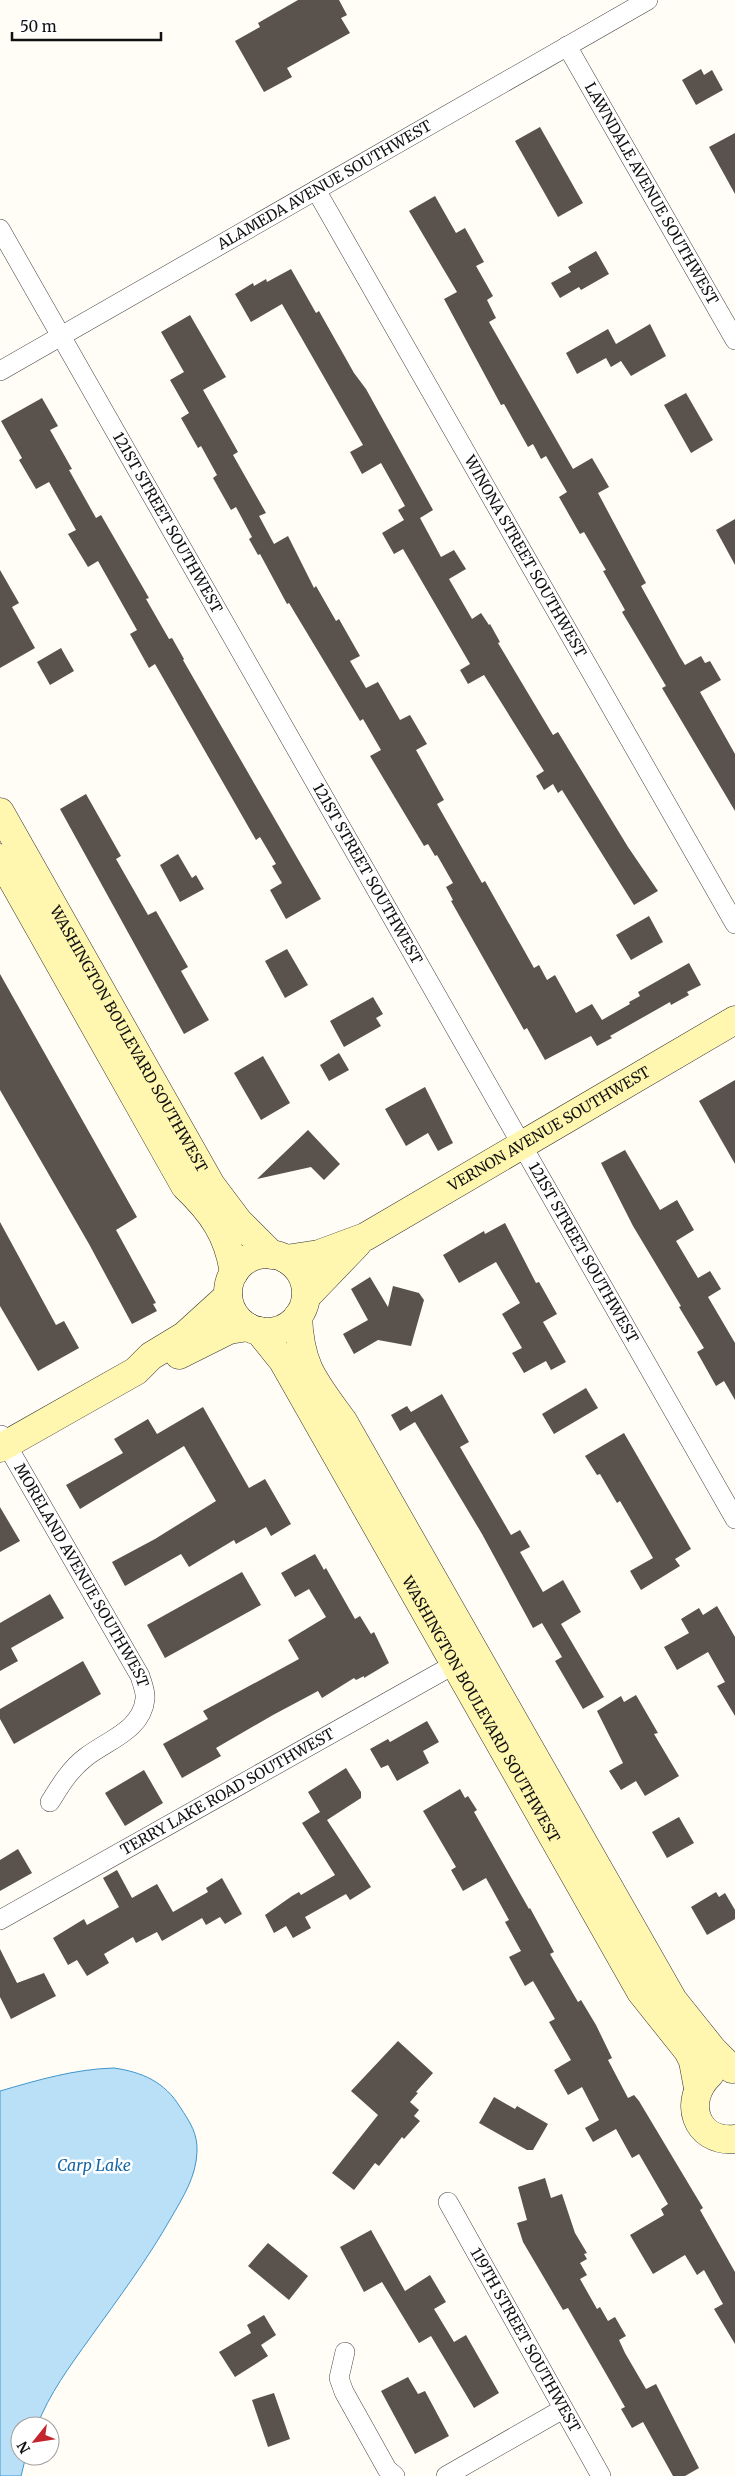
<svg xmlns="http://www.w3.org/2000/svg" width="735" height="2476" viewBox="0 0 735 2476" font-family="Merriweather,serif">
<style>
.water{fill:#b9e0f7;stroke:#3f96cf}
.building{fill:#5a524d}
.lines{fill:none;stroke-linecap:round;stroke-linejoin:round}
.street-casing{stroke:#444;stroke-width:20}
.secondary-casing{stroke:#333;stroke-width:29}
.street{stroke:#fff;stroke-width:19}
.secondary{stroke:#fff6b0;stroke-width:28}
.labels{text-anchor:middle;stroke-width:5;stroke-linejoin:round;paint-order:stroke}
.street-label{font-size:15px;fill:#111;stroke:#fff}
.water-label{font-size:16px;font-style:italic;fill:#1768a6;stroke:#fff}
</style>
<rect width="100%" height="100%" fill="#fffdf5"/>
<!-- water -->
<path class="water" d="M114,2068c28,4 51,14 66,39 10,15 18,27 17,45 -1,25 -14,45 -26,66 -24,42 -53,81 -81,120 -20,28 -41,56 -53,88h-17v30h6l-5,20h-21v-385c38,-11 75,-22 114,-23z"/>
<!-- building -->
<g class="building">
<polygon points="298,0 339,0 347,15 341,18 350,33 287,68 292,77 264,92 235,41 260,27 258,23"/>
<polygon points="701,69 704,75 712,70 723,90 696,105 682,80"/>
<polygon points="540,127 583,203 558,217 515,141"/>
<polygon points="735,133 735,194 709,147"/>
<polygon points="435,196 456,233 465,228 484,262 476,266 493,296 487,300 496,318 489,322 573,469 592,458 609,487 598,493 646,583 641,586 680,657 685,665 701,656 705,663 710,661 721,680 700,692 735,754 735,811 662,688 666,686 622,612 625,610 603,571 606,570 584,532 580,534 559,497 567,492 546,456 541,459 533,444 528,447 504,404 501,405 444,299 457,292 409,211"/>
<polygon points="596,251 609,274 581,290 579,287 560,298 551,283 571,272 568,267"/>
<polygon points="291,269 316,313 319,311 354,373 366,389 433,510 420,518 441,557 454,550 466,569 449,579 472,619 481,613 489,625 490,624 500,642 498,643 553,735 558,732 628,847 658,891 634,905 562,790 558,793 553,784 544,790 536,776 544,771 484,675 468,684 460,670 470,664 403,549 394,554 382,533 404,520 398,510 405,506 381,463 362,474 350,452 363,445 282,304 251,322 235,294 253,283 254,286 266,279 267,282"/>
<polygon points="190,315 226,377 203,390 238,452 233,455 266,513 259,516 274,544 288,536 314,588 316,586 336,621 339,619 360,656 350,661 366,688 378,682 400,720 410,715 427,744 416,750 444,800 437,804 482,883 485,881 534,968 539,965 547,980 555,975 576,1013 592,1004 602,1020 630,1004 629,1002 640,996 638,992 689,963 701,985 687,992 689,995 671,1005 670,1002 610,1036 612,1038 597,1046 591,1036 545,1060 527,1028 524,1030 451,901 453,900 446,887 453,883 437,855 435,856 428,844 424,846 370,756 381,750 363,719 360,721 289,603 287,604 260,554 258,555 249,539 252,537 236,507 231,510 213,478 217,475 201,446 198,448 181,418 189,413 170,380 184,372 161,332"/>
<polygon points="650,324 666,356 631,376 621,361 611,367 606,358 577,374 566,353 608,329 616,344"/>
<polygon points="686,393 713,440 691,453 664,405"/>
<polygon points="42,398 58,426 50,430 72,469 69,470 96,518 101,515 149,598 146,599 169,639 172,638 184,659 183,660 321,899 286,919 270,890 282,883 272,866 276,864 260,837 256,840 155,664 149,668 130,634 137,630 98,561 88,567 68,534 76,530 49,482 36,489 19,460 22,458 1,421"/>
<polygon points="735,519 735,565 716,530"/>
<polygon points="0,570 19,603 12,607 35,648 0,668"/>
<polygon points="61,648 74,671 50,685 37,662"/>
<polygon points="86,794 121,856 116,859 148,915 156,911 188,967 181,971 209,1020 184,1034 60,809"/>
<polygon points="178,854 192,878 196,875 204,889 180,902 160,865"/>
<polygon points="649,916 663,942 631,960 616,935"/>
<polygon points="287,949 308,985 285,998 265,961"/>
<polygon points="0,974 137,1217 116,1230 156,1303 153,1304 157,1311 132,1324 89,1244 0,1090"/>
<polygon points="373,997 383,1014 376,1018 381,1026 344,1047 330,1021"/>
<polygon points="339,1053 349,1070 329,1081 320,1065"/>
<polygon points="263,1056 290,1103 261,1120 234,1073"/>
<polygon points="735,1080 735,1164 699,1101"/>
<polygon points="425,1087 453,1143 438,1151 428,1133 406,1146 385,1109"/>
<polygon points="308,1130 340,1164 324,1180 311,1167 257,1179"/>
<polygon points="625,1150 660,1210 677,1200 694,1230 676,1241 698,1278 710,1271 721,1289 708,1297 735,1343 735,1400 724,1381 716,1386 697,1352 704,1348 679,1307 681,1306 633,1226 601,1163"/>
<polygon points="0,1222 56,1325 64,1321 79,1348 38,1371 0,1306"/>
<polygon points="505,1223 536,1283 539,1282 557,1314 543,1322 566,1362 551,1370 546,1361 524,1373 512,1353 522,1348 502,1314 520,1303 496,1262 459,1283 443,1255 484,1231 485,1234"/>
<polygon points="370,1277 388,1307 393,1286 419,1293 424,1300 411,1346 378,1340 354,1354 343,1334 368,1320 351,1289"/>
<polygon points="586,1388 598,1408 554,1434 542,1414"/>
<polygon points="442,1394 469,1442 460,1447 511,1535 520,1530 530,1547 520,1552 543,1592 563,1580 581,1612 561,1624 604,1697 583,1709 555,1661 562,1657 542,1623 533,1628 482,1534 415,1422 400,1431 391,1415 407,1406 411,1412"/>
<polygon points="203,1407 249,1488 265,1479 291,1524 271,1536 266,1527 236,1544 234,1540 189,1567 181,1554 125,1586 112,1562 155,1539 216,1501 184,1446 80,1509 66,1485 123,1453 114,1439 148,1419 157,1434"/>
<polygon points="624,1433 691,1549 675,1559 680,1566 641,1590 630,1571 653,1558 620,1501 617,1503 600,1474 597,1475 585,1456"/>
<polygon points="0,1507 20,1541 0,1552"/>
<polygon points="315,1554 324,1570 326,1568 355,1619 360,1616 371,1634 374,1632 389,1663 364,1678 364,1676 356,1680 354,1678 322,1698 318,1691 273,1715 216,1748 221,1756 182,1778 163,1744 208,1719 203,1711 299,1659 288,1640 326,1617 309,1589 295,1597 281,1573"/>
<polygon points="242,1572 261,1605 165,1658 147,1625"/>
<polygon points="50,1594 64,1618 11,1648 18,1661 0,1671 0,1623"/>
<polygon points="717,1606 735,1637 735,1716 717,1686 725,1682 708,1652 677,1670 664,1647 689,1633 681,1619 699,1608 703,1615"/>
<polygon points="83,1661 101,1694 14,1744 0,1719 0,1709"/>
<polygon points="636,1695 658,1733 654,1734 679,1776 645,1796 636,1781 621,1790 609,1771 623,1763 597,1711 621,1696 624,1702"/>
<polygon points="427,1721 439,1742 423,1751 429,1763 397,1781 388,1765 381,1768 370,1749 388,1739 390,1742"/>
<polygon points="346,1768 361,1792 361,1798 327,1820 371,1887 350,1900 346,1894 305,1917 311,1928 293,1938 286,1926 274,1933 265,1915 292,1896 299,1892 301,1895 335,1875 302,1823 320,1812 308,1792"/>
<polygon points="144,1770 163,1803 125,1826 105,1793"/>
<polygon points="460,1789 465,1798 468,1796 477,1810 474,1812 529,1909 530,1908 554,1952 550,1954 578,2002 581,2000 596,2025 612,2058 608,2060 628,2098 634,2095 639,2101 703,2208 700,2210 735,2272 735,2344 714,2309 723,2304 704,2270 697,2275 685,2255 653,2274 630,2235 664,2215 661,2209 668,2204 639,2154 632,2158 616,2129 593,2142 585,2128 599,2120 582,2087 568,2095 554,2070 571,2060 549,2022 555,2019 533,1981 525,1986 509,1957 521,1951 505,1922 509,1920 486,1878 463,1891 451,1870 456,1867 423,1811"/>
<polygon points="679,1817 694,1843 667,1858 652,1832"/>
<polygon points="18,1849 32,1873 0,1891 0,1860"/>
<polygon points="117,1870 132,1898 157,1884 173,1912 208,1892 206,1888 222,1878 242,1914 225,1924 220,1917 206,1925 202,1918 162,1941 157,1932 136,1943 133,1937 104,1954 109,1963 87,1976 77,1960 68,1965 53,1938 84,1919 87,1925 119,1907 103,1878"/>
<polygon points="716,1892 719,1897 725,1893 735,1910 735,1919 707,1935 691,1907"/>
<polygon points="0,1949 17,1983 44,1973 56,1996 11,2019 0,1997"/>
<polygon points="398,2041 433,2073 416,2092 418,2093 410,2102 419,2110 414,2116 420,2121 404,2139 402,2137 379,2166 375,2163 354,2190 332,2173 378,2115 351,2091"/>
<polygon points="494,2097 515,2109 517,2106 548,2124 533,2150 527,2150 479,2123"/>
<polygon points="545,2178 551,2198 562,2194 575,2233 587,2253 584,2254 587,2259 580,2263 587,2275 580,2279 597,2309 600,2307 608,2321 615,2317 626,2336 619,2340 625,2353 646,2389 656,2384 699,2468 685,2476 673,2476 643,2422 632,2428 621,2409 625,2407 605,2372 568,2308 563,2310 523,2242 517,2223 527,2220 518,2187"/>
<polygon points="371,2230 405,2291 430,2275 446,2302 434,2309 454,2342 466,2335 499,2393 474,2408 431,2336 419,2343 382,2282 364,2292 340,2247"/>
<polygon points="268,2243 308,2276 289,2300 248,2266"/>
<polygon points="264,2315 276,2335 261,2345 268,2356 235,2377 219,2352 251,2333 247,2325"/>
<polygon points="408,2377 418,2394 425,2391 449,2436 415,2454 381,2391"/>
<polygon points="274,2393 290,2439 268,2447 252,2400"/>
</g>
<g class="lines">
<!-- street casing -->
<g class="street-casing">
<g id="street">
<path id="s1" d="M567,46l168,294"/>
<path id="s2" d="M316,190l419,734"/>
<path id="s3" d="M0,229l735,1290"/>
<path id="s4" d="M0,371l648,-371"/>
<path id="s5" d="M1,1435l139,241c2,7 6,16 5,23 -3,31 -37,41 -59,58 -16,12 -26,29 -36,45"/>
<path id="s6" d="M0,1920l455,-256"/>
<path id="s7" d="M448,2202l153,274"/>
<polyline points="345,2352 339,2378 344,2392 387,2469 395,2476"/>
<polyline points="446,2476 563,2409"/>
</g>
</g>
<!-- secondary casing -->
<g class="secondary-casing">
<g id="secondary">
<path id="s8" d="M0,812l211,373 27,36 34,34"/>
<path d="M0,858l185,328c28,27 43,48 49,87"/>
<circle cx="267" cy="1293" r="39"/>
<path id="s9" d="M286,1259l33,-5 46,-17 370,-217"/>
<polyline points="306,1297 357,1244"/>
<path d="M298,1316c2,51 16,65 45,105l330,579 40,50 19,19"/>
<path id="s10" d="M259,1331l24,30 358,631 47,59 5,10 5,27"/>
<polyline points="179,1355 229,1330 248,1327"/>
<polyline points="0,1448 136,1371 151,1356 184,1336 228,1296"/>
<path d="M710,2074c-28,26 -15,69 25,65"/>
</g>
</g>
<!-- street -->
<use href="#street" class="street"/>
<!-- secondary -->
<use href="#secondary" class="secondary"/>
</g>
<g class="labels">
<!-- street labels -->
<g class="street-label">
<text dy="5" stroke="none"><textPath href="#s4" startOffset="374">ALAMEDA AVENUE SOUTHWEST</textPath></text>
<text dy="5" stroke="none"><textPath href="#s1" startOffset="170">LAWNDALE AVENUE SOUTHWEST</textPath></text>
<text dy="5" stroke="none"><textPath href="#s3" startOffset="338">121ST STREET SOUTHWEST</textPath></text>
<text dy="5" stroke="none"><textPath href="#s2" startOffset="422">WINONA STREET SOUTHWEST</textPath></text>
<text dy="5" stroke="none"><textPath href="#s3" startOffset="742">121ST STREET SOUTHWEST</textPath></text>
<text dy="5" stroke="none"><textPath href="#s8" startOffset="261">WASHINGTON BOULEVARD SOUTHWEST</textPath></text>
<text dy="5" stroke="none"><textPath href="#s9" startOffset="296">VERNON AVENUE SOUTHWEST</textPath></text>
<text dy="5" stroke="none"><textPath href="#s3" startOffset="1178">121ST STREET SOUTHWEST</textPath></text>
<text dy="5" stroke="none"><textPath href="#s5" startOffset="162">MORELAND AVENUE SOUTHWEST</textPath></text>
<text dy="5" stroke="none"><textPath href="#s10" startOffset="439">WASHINGTON BOULEVARD SOUTHWEST</textPath></text>
<text dy="5" stroke="none"><textPath href="#s6" startOffset="261">TERRY LAKE ROAD SOUTHWEST</textPath></text>
<text dy="5" stroke="none"><textPath href="#s7" startOffset="158">119TH STREET SOUTHWEST</textPath></text>
</g>
<!-- water labels -->
<g class="water-label">
<text x="94" y="2171">Carp Lake</text>
</g>
</g>
<!-- north arrow -->
<g transform="translate(35 2441) rotate(240)"><circle r="24" fill="#ffffff" stroke="#a0a0a0"/>
<path d="M0-4L9 19L0 12L-9 19Z" fill="#c4262e"/>
<text y="-8" font-size="14" font-weight="bold" text-anchor="middle" fill="#111111">N</text>
</g>
<!-- scale -->
<path d="M12 32v8h149v-8" fill="none" stroke="#111111" stroke-width="2.5"/>
<text x="20" y="32" font-size="15" fill="#111111" stroke="#ffffff" stroke-width="4" paint-order="stroke">50 m</text>
</svg>
